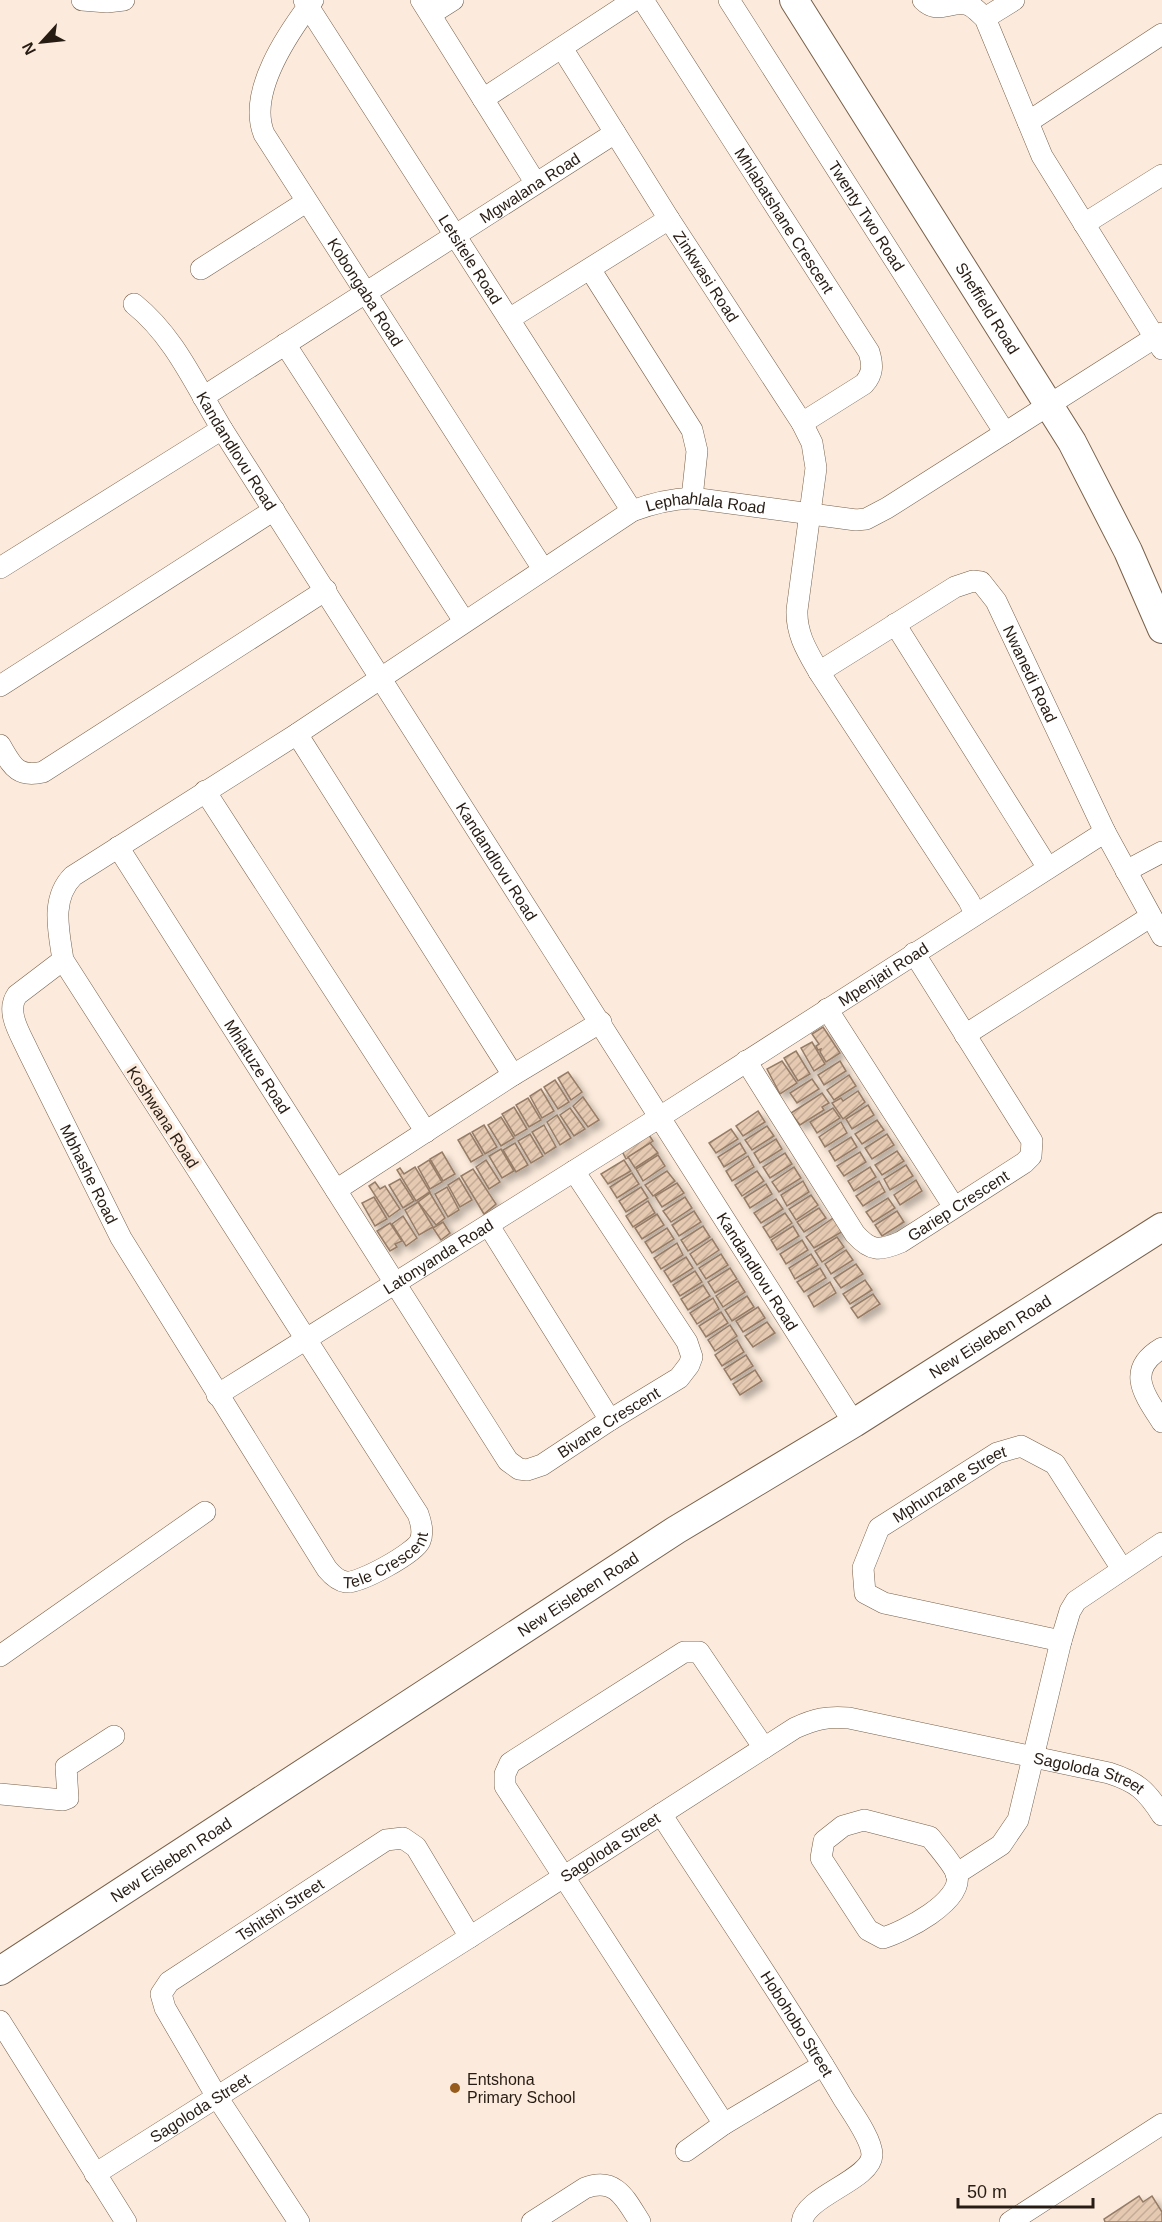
<svg xmlns="http://www.w3.org/2000/svg" width="1162" height="2222" viewBox="0 0 1162 2222" font-family="Arial,sans-serif">
<style>
.building{fill:url(#building-hatch);stroke:#967c66;stroke-width:1.5;filter:url(#shadow)}
.lines{fill:none;stroke-linecap:round;stroke-linejoin:round}
.street-casing{stroke:#78604a;stroke-width:22}
.secondary-casing{stroke:#78604a;stroke-width:30}
.street{stroke:#fff;stroke-width:21}
.secondary{stroke:#fff;stroke-width:28}
.poi-dot{fill:#975c1c;stroke:#fcebdc;stroke-width:2}
.labels{text-anchor:middle;stroke-width:6;stroke-linejoin:round;paint-order:stroke}
.street-label{font-size:16px;fill:#271c13;stroke:#fcebdc}
.poi-label{font-size:16px;fill:#271c13;stroke:#fcebdc;text-anchor:start}
</style>
<defs>
<pattern id="building-hatch" width="6" height="6" patternUnits="userSpaceOnUse" patternTransform="scale(1.5)"><rect width="6" height="6" fill="#e5c9b1"/><path d="M-1 1l2-2M0 6l6-6M5 7l2-2" fill="none" stroke="#c4ac97"/></pattern>
<filter id="shadow"><feDropShadow dx="5" dy="5" stdDeviation="3" flood-color="#0004"/></filter>
</defs>
<rect width="100%" height="100%" fill="#fcebdc"/>
<!-- building -->
<g class="building">
<polygon points="823,1027 840,1053 826,1062 820,1052 821,1049 818,1050 816,1046 819,1044 812,1034"/>
<polygon points="812,1042 825,1064 814,1071 801,1048"/>
<polygon points="796,1051 810,1074 798,1081 784,1058"/>
<polygon points="782,1061 797,1083 780,1094 767,1069"/>
<polygon points="840,1061 846,1071 824,1085 818,1075"/>
<polygon points="568,1072 582,1092 571,1100 558,1078"/>
<polygon points="849,1075 856,1086 834,1100 827,1090"/>
<polygon points="812,1079 819,1089 797,1103 790,1093"/>
<polygon points="555,1080 569,1102 558,1109 544,1087"/>
<polygon points="541,1089 554,1111 542,1118 530,1096"/>
<polygon points="858,1091 865,1102 843,1119 832,1103 841,1098 843,1101"/>
<polygon points="822,1093 829,1103 822,1107 824,1110 800,1125 791,1113"/>
<polygon points="583,1097 599,1120 588,1127 573,1106"/>
<polygon points="528,1098 541,1120 529,1127 516,1105"/>
<polygon points="868,1105 874,1115 852,1129 846,1119"/>
<polygon points="514,1107 527,1129 515,1136 502,1114"/>
<polygon points="570,1108 585,1129 574,1136 560,1115"/>
<polygon points="833,1108 840,1118 817,1133 810,1122"/>
<polygon points="758,1111 765,1122 743,1136 736,1126"/>
<polygon points="557,1115 571,1138 560,1145 547,1122"/>
<polygon points="501,1117 514,1138 501,1146 488,1125"/>
<polygon points="877,1120 884,1130 862,1144 855,1134"/>
<polygon points="841,1122 847,1133 825,1147 819,1137"/>
<polygon points="484,1125 497,1147 485,1154 472,1132"/>
<polygon points="544,1125 556,1147 545,1154 532,1132"/>
<polygon points="767,1126 774,1136 752,1150 745,1140"/>
<polygon points="731,1129 738,1139 716,1153 709,1143"/>
<polygon points="647,1132 653,1141 626,1159 621,1149"/>
<polygon points="470,1133 483,1155 471,1162 458,1140"/>
<polygon points="530,1134 543,1156 531,1163 518,1141"/>
<polygon points="887,1134 894,1145 872,1159 865,1148"/>
<polygon points="851,1137 857,1147 835,1161 829,1151"/>
<polygon points="776,1139 782,1149 760,1163 754,1153"/>
<polygon points="515,1143 528,1165 516,1172 503,1150"/>
<polygon points="650,1143 658,1153 635,1168 628,1157"/>
<polygon points="740,1143 746,1153 724,1167 718,1157"/>
<polygon points="501,1149 514,1171 502,1178 489,1156"/>
<polygon points="897,1151 904,1161 882,1175 875,1165"/>
<polygon points="442,1152 455,1174 443,1181 430,1159"/>
<polygon points="860,1152 866,1162 844,1176 837,1166"/>
<polygon points="785,1153 792,1164 770,1178 763,1167"/>
<polygon points="658,1155 665,1166 643,1181 636,1169"/>
<polygon points="748,1156 754,1167 732,1181 726,1171"/>
<polygon points="429,1160 442,1182 430,1189 418,1167"/>
<polygon points="486,1160 500,1182 489,1189 476,1167"/>
<polygon points="624,1160 631,1171 608,1184 601,1174"/>
<polygon points="906,1165 913,1176 890,1190 884,1179"/>
<polygon points="415,1167 430,1192 416,1201 397,1170 400,1168 404,1174"/>
<polygon points="794,1167 801,1178 779,1192 772,1182"/>
<polygon points="870,1167 876,1177 854,1191 848,1181"/>
<polygon points="473,1169 496,1204 484,1214 461,1176"/>
<polygon points="667,1171 675,1181 653,1196 645,1185"/>
<polygon points="757,1171 764,1181 742,1196 735,1185"/>
<polygon points="632,1173 639,1184 617,1198 610,1187"/>
<polygon points="459,1178 472,1200 460,1207 448,1185"/>
<polygon points="400,1179 414,1201 403,1208 389,1185"/>
<polygon points="916,1180 922,1191 900,1205 894,1195"/>
<polygon points="803,1181 809,1192 787,1206 781,1195"/>
<polygon points="879,1181 885,1192 863,1206 856,1196"/>
<polygon points="375,1182 380,1189 385,1186 400,1209 389,1217 369,1186"/>
<polygon points="677,1183 684,1193 662,1207 655,1196"/>
<polygon points="766,1184 772,1194 750,1208 744,1198"/>
<polygon points="447,1187 459,1210 448,1217 435,1194"/>
<polygon points="641,1187 648,1198 626,1212 619,1201"/>
<polygon points="430,1193 445,1218 436,1225 418,1202"/>
<polygon points="811,1195 818,1205 796,1220 789,1209"/>
<polygon points="374,1197 387,1219 375,1226 362,1203"/>
<polygon points="685,1197 692,1208 671,1222 663,1211"/>
<polygon points="888,1198 895,1208 873,1222 866,1212"/>
<polygon points="776,1199 783,1209 761,1223 754,1213"/>
<polygon points="648,1201 655,1213 633,1227 626,1216"/>
<polygon points="418,1202 433,1227 419,1235 405,1210"/>
<polygon points="819,1208 826,1218 804,1232 797,1222"/>
<polygon points="694,1211 701,1222 679,1236 672,1225"/>
<polygon points="897,1211 904,1222 882,1236 875,1225"/>
<polygon points="785,1213 792,1223 770,1238 763,1227"/>
<polygon points="657,1214 664,1225 642,1239 635,1228"/>
<polygon points="403,1216 417,1238 406,1246 392,1224"/>
<polygon points="836,1216 845,1230 814,1248 806,1237"/>
<polygon points="443,1222 450,1233 441,1240 433,1228"/>
<polygon points="390,1223 402,1241 395,1244 397,1247 390,1251 377,1231"/>
<polygon points="703,1226 710,1237 688,1251 681,1240"/>
<polygon points="793,1226 799,1236 777,1250 771,1240"/>
<polygon points="667,1228 674,1239 652,1253 645,1242"/>
<polygon points="837,1237 844,1247 822,1262 815,1251"/>
<polygon points="712,1239 719,1250 697,1265 690,1254"/>
<polygon points="802,1240 808,1250 786,1264 780,1254"/>
<polygon points="677,1243 683,1255 661,1269 654,1258"/>
<polygon points="846,1250 853,1260 831,1274 825,1264"/>
<polygon points="721,1254 728,1265 706,1279 699,1268"/>
<polygon points="811,1254 818,1265 795,1279 789,1268"/>
<polygon points="686,1257 693,1268 671,1282 664,1271"/>
<polygon points="856,1264 863,1274 841,1288 834,1278"/>
<polygon points="730,1268 737,1279 715,1293 708,1282"/>
<polygon points="820,1268 826,1278 804,1292 797,1282"/>
<polygon points="695,1271 702,1282 680,1296 673,1285"/>
<polygon points="865,1280 872,1290 850,1304 843,1294"/>
<polygon points="738,1281 745,1292 723,1307 716,1296"/>
<polygon points="830,1282 836,1293 814,1307 808,1296"/>
<polygon points="703,1285 710,1296 688,1310 681,1299"/>
<polygon points="873,1294 880,1304 858,1318 851,1308"/>
<polygon points="747,1296 754,1307 732,1321 725,1310"/>
<polygon points="713,1298 719,1309 697,1324 690,1313"/>
<polygon points="758,1307 765,1318 743,1332 736,1321"/>
<polygon points="721,1312 728,1323 706,1337 699,1326"/>
<polygon points="767,1322 775,1333 753,1347 745,1336"/>
<polygon points="730,1325 737,1336 715,1351 708,1340"/>
<polygon points="737,1340 744,1352 722,1366 715,1355"/>
<polygon points="746,1355 753,1366 731,1380 724,1369"/>
<polygon points="755,1370 762,1381 740,1395 733,1384"/>
<polygon points="1139,2196 1143,2202 1152,2196 1162,2212 1162,2222 1105,2222 1104,2219"/>
</g>
<g class="lines">
<!-- street casing -->
<g class="street-casing">
<g id="street">
<polyline points="82,0 107,2 124,0"/>
<path id="s1" d="M304,0l328,511"/>
<path id="s2" d="M313,0c-25,33 -66,92 -49,134l279,435"/>
<polyline points="421,0 535,182"/>
<path id="s3" d="M643,0l226,352c4,13 4,22 -5,32l-62,39"/>
<path id="s4" d="M729,0l276,433"/>
<path d="M923,0c14,14 25,2 42,4 8,1 14,9 20,14l57,138 120,193"/>
<polyline points="431,14 453,0"/>
<polyline points="985,18 1014,0"/>
<path id="s5" d="M562,48l107,171 133,204 10,20 4,25 -19,142c-1,24 10,41 22,62l150,229 6,13"/>
<polyline points="483,99 634,0"/>
<polyline points="1028,122 1162,34"/>
<polyline points="1084,224 1162,175"/>
<polyline points="201,269 306,202"/>
<polyline points="590,269 692,430 697,451 692,498"/>
<path id="s6" d="M134,304c41,33 61,81 88,125l632,994"/>
<polyline points="509,319 669,219"/>
<polyline points="285,344 464,621"/>
<path id="s7" d="M203,397l412,-264"/>
<polyline points="0,568 222,429"/>
<polyline points="895,624 1048,868"/>
<path id="s8" d="M819,672l136,-85 18,-6 8,1 15,19 109,231 57,104"/>
<polyline points="0,686 274,510"/>
<polyline points="297,734 513,1075"/>
<path d="M0,745c12,20 16,33 43,27l283,-182"/>
<polyline points="205,791 426,1132"/>
<path id="s9" d="M118,847l390,614 11,8 8,1 15,-5 68,-45 69,-42 10,-13 3,-8 -5,-15 -113,-171"/>
<polyline points="1126,871 1162,852"/>
<path id="s10" d="M63,960l-46,35c-12,17 4,40 11,56l93,187 206,331c5,6 11,12 19,13 13,2 69,-29 74,-41 4,-9 1,-19 -2,-27l-355,-554c-4,-28 -13,-61 10,-84l224,-142 335,-223c21,-8 38,-12 60,-13l164,22 10,-1 21,-11 275,-175"/>
<polyline points="827,1009 954,1207"/>
<polyline points="965,1035 1150,917"/>
<path id="s11" d="M746,1061l109,173c16,18 25,17 46,8l123,-79 7,-7 1,-15 -118,-188"/>
<polyline points="336,1190 513,1075 601,1022"/>
<polyline points="489,1226 610,1420"/>
<path d="M1162,1348c-37,22 -18,46 0,74"/>
<path id="s12" d="M217,1395l443,-278 445,-285"/>
<path id="s13" d="M1061,1641l-177,-38 -19,-10 -2,-25 16,-40 118,-75 24,-7 34,18 67,105"/>
<polyline points="0,1656 205,1512"/>
<polyline points="0,1794 63,1800 68,1798 66,1767 114,1736"/>
<path id="s14" d="M661,1814c61,95 125,187 182,284 8,13 29,41 29,57 -1,25 -67,41 -70,67"/>
<path d="M864,1820l66,17c7,9 24,28 27,38 6,27 -54,57 -74,63l-15,-8 -47,-72 3,-17 19,-15z"/>
<polyline points="956,1874 1001,1845 1018,1820 1061,1641 1070,1611 1076,1601 1162,1543"/>
<polyline points="0,2021 126,2222"/>
<polyline points="724,2124 505,1786 505,1774 510,1763 684,1652 699,1652 764,1748"/>
<polyline points="686,2151 724,2124 823,2065"/>
<path id="s15" d="M95,2174l375,-237 325,-209c20,-9 32,-12 54,-10l260,55c28,9 37,17 53,42"/>
<path id="s16" d="M299,2222l-82,-125 -52,-89 -4,-14 8,-12 217,-142 17,-2 13,9 54,90"/>
<path d="M532,2222l53,-34c31,-12 41,12 55,34"/>
<polyline points="1010,2222 1162,2124"/>
</g>
</g>
<!-- secondary casing -->
<g class="secondary-casing">
<g id="secondary">
<path id="s17" d="M794,0l278,442 56,109 34,78"/>
<path id="s18" d="M0,1971l676,-441 178,-107 308,-196"/>
</g>
</g>
<!-- street -->
<use href="#street" class="street"/>
<!-- secondary -->
<use href="#secondary" class="secondary"/>
</g>
<!-- markers -->
<circle class="poi-dot" cx="455" cy="2088" r="6"/>
<g class="labels">
<!-- street labels -->
<g class="street-label">
<text dy="6" stroke="none"><textPath href="#s7" startOffset="388">Mgwalana Road</textPath></text>
<text dy="6" stroke="none"><textPath href="#s4" startOffset="256">Twenty Two Road</textPath></text>
<text dy="6" stroke="none"><textPath href="#s3" startOffset="262">Mhlabatshane Crescent</textPath></text>
<text dy="6" stroke="none"><textPath href="#s1" startOffset="308">Letsitele Road</textPath></text>
<text dy="6" stroke="none"><textPath href="#s5" startOffset="270">Zinkwasi Road</textPath></text>
<text dy="6" stroke="none"><textPath href="#s2" startOffset="336">Kobongaba Road</textPath></text>
<text dy="6" stroke="none"><textPath href="#s17" startOffset="364">Sheffield Road</textPath></text>
<text dy="6" stroke="none"><textPath href="#s6" startOffset="180">Kandandlovu Road</textPath></text>
<text dy="6" stroke="none"><textPath href="#s10" startOffset="2343">Lephahlala Road</textPath></text>
<text dy="6" stroke="none"><textPath href="#s8" startOffset="292">Nwanedi Road</textPath></text>
<text dy="6" stroke="none"><textPath href="#s6" startOffset="666">Kandandlovu Road</textPath></text>
<text dy="6" stroke="none"><textPath href="#s12" startOffset="788">Mpenjati Road</textPath></text>
<text dy="6" stroke="none"><textPath href="#s9" startOffset="260">Mhlatuze Road</textPath></text>
<text transform="translate(163 1117) rotate(57)" y="6">Koshwana Road</text>
<text dy="6" stroke="none"><textPath href="#s10" startOffset="255">Mbhashe Road</textPath></text>
<text dy="6" stroke="none"><textPath href="#s11" startOffset="324">Gariep Crescent</textPath></text>
<text dy="6" stroke="none"><textPath href="#s12" startOffset="261">Latonyanda Road</textPath></text>
<text dy="6" stroke="none"><textPath href="#s6" startOffset="1152">Kandandlovu Road</textPath></text>
<text dy="6" stroke="none"><textPath href="#s18" startOffset="1176">New Eisleben Road</textPath></text>
<text dy="6" stroke="none"><textPath href="#s9" startOffset="844">Bivane Crescent</textPath></text>
<text dy="6" stroke="none"><textPath href="#s13" startOffset="354">Mphunzane Street</textPath></text>
<text dy="6" stroke="none"><textPath href="#s10" startOffset="786">Tele Crescent</textPath></text>
<text dy="6" stroke="none"><textPath href="#s18" startOffset="690">New Eisleben Road</textPath></text>
<text dy="6" stroke="none"><textPath href="#s15" startOffset="1132">Sagoloda Street</textPath></text>
<text dy="6" stroke="none"><textPath href="#s15" startOffset="610">Sagoloda Street</textPath></text>
<text dy="6" stroke="none"><textPath href="#s18" startOffset="204">New Eisleben Road</textPath></text>
<text dy="6" stroke="none"><textPath href="#s16" startOffset="414">Tshitshi Street</textPath></text>
<text dy="6" stroke="none"><textPath href="#s14" startOffset="250">Hobohobo Street</textPath></text>
<text dy="6" stroke="none"><textPath href="#s15" startOffset="124">Sagoloda Street</textPath></text>
</g>
<!-- poi labels -->
<g class="poi-label">
<text x="467" y="2085">Entshona<tspan x="467" dy="18">Primary School</tspan></text>
</g>
</g>
<!-- north arrow -->
<g transform="translate(42 42) rotate(243)" stroke="#fcebdc" stroke-width="4.5" paint-order="stroke">
<path d="M0-4.5L10 22L0 15L-10 22Z" fill="#271c13"/>
<text y="-9" font-size="16" font-weight="bold" text-anchor="middle" fill="#271c13">N</text>
</g>
<!-- scale -->
<path d="M958 2198v9h135v-9" fill="none" stroke="#271c13" stroke-width="3"/>
<text x="967" y="2198" font-size="18" fill="#271c13" stroke="#fcebdc" stroke-width="4.5" paint-order="stroke">50 m</text>
</svg>
